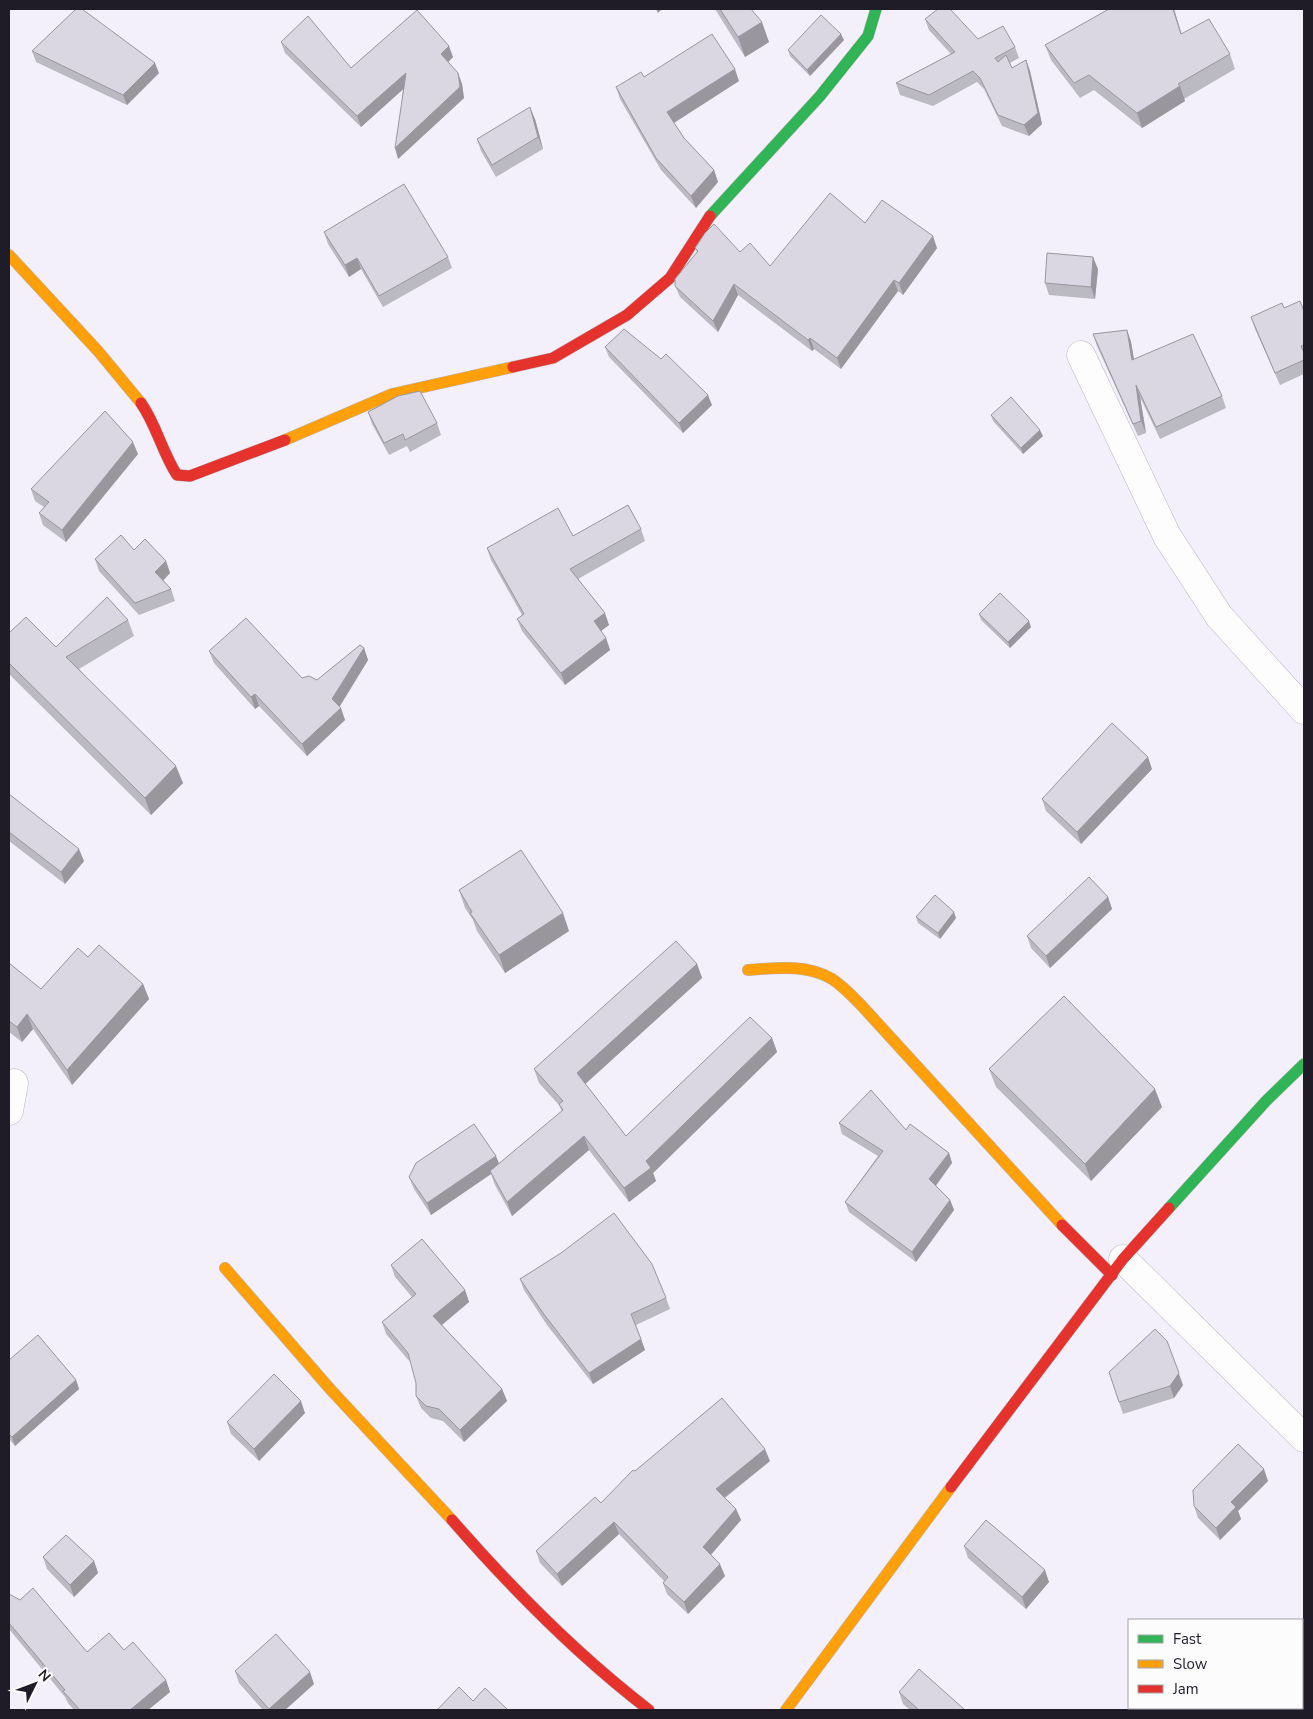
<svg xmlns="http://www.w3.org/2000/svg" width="1313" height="1719" viewBox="0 0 1313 1719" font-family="'Nunito Sans',sans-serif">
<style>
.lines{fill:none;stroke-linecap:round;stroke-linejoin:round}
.street-casing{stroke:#b7b5bf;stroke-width:29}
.fast-casing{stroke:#b7b5bf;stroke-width:12}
.slow-casing{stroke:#b7b5bf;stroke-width:12}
.jam-casing{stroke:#b7b5bf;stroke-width:12}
.street{stroke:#fdfdfe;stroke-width:28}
.fast{stroke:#30b455;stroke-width:11}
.slow{stroke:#ff9f0a;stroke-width:11}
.jam{stroke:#e5322d;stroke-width:11}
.wall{fill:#bbb9c2}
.shaded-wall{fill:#99969e}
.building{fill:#dad7e2;stroke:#99969e}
</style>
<rect width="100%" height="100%" fill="#f3f0fb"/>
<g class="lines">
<!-- street casing -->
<g class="street-casing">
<g id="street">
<polyline points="1081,355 1167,536 1219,616 1304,710"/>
<polyline points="9,1111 14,1083"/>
<polyline points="1123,1259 1304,1438"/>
</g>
</g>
<!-- fast casing -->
<g class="fast-casing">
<g id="fast">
<polyline points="710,216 820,96 868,36 876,9"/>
<polyline points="1169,1208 1266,1101 1304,1064"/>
</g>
</g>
<!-- slow casing -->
<g class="slow-casing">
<g id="slow">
<polyline points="9,255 98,351 141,403"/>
<polyline points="285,440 392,394 513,367"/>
<path d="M748,970c28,-2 59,-6 84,9 11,7 20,17 29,26l201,220"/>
<polyline points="225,1268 331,1390 452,1520"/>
<polyline points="786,1710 951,1487"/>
</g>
</g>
<!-- jam casing -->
<g class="jam-casing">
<g id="jam">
<polyline points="513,367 553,358 627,315 670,278 710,216"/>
<path d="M141,403c16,23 21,49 36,72l13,1 95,-36"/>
<polyline points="1062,1225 1112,1275"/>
<polyline points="951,1487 1123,1259 1169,1208"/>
<path d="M452,1520c60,69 124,134 197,190"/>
</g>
</g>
<!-- street -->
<use href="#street" class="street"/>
<!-- fast -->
<use href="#fast" class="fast"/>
<!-- slow -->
<use href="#slow" class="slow"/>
<!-- jam -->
<use href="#jam" class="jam"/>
</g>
<!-- wall -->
<g class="wall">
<polygon points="715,9 751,9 769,42 745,57"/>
<polygon points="1174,9 1181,33 1230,54 1235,69 1184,99 1185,101 1142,128 1094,90 1080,98 1051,60 1045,45"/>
<polygon points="925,19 978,39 1015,47 1019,58 1010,63 1012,68 1026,60 1030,71 1042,124 1029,136 1002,126 984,89 977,82 933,106 900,95 896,83 951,54 929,30"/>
<polygon points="844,40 810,76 790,56 788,50"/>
<polygon points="281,42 351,68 453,57 448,62 458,73 462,84 464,98 398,159 403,89 361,127 285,53"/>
<polygon points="32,51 159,73 127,105 36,62"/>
<polygon points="644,77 739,81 674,123 684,138 714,170 718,182 696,208 661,170 620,99 616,87"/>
<polygon points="535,119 543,149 496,177 481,151 477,139"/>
<polygon points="865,223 937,248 903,295 898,291 841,369 814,349 812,351 738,295 718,332 680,297 675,286 697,252 695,248 740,252 770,266"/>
<polygon points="324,232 448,257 452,268 383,307 361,269 349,277 328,244"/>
<polygon points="1098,269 1095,299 1049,295 1045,283"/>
<polygon points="1284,308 1304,311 1304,374 1280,385 1255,329 1251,317"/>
<polygon points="1127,330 1131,342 1134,359 1222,396 1226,408 1160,439 1140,397 1146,433 1138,436 1097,346 1093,334"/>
<polygon points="605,347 712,405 683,433 609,357"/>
<polygon points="368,412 437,423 441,435 410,452 407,446 389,455 372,424"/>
<polygon points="991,415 1043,436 1023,454 993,421"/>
<polygon points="138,454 66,542 43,525 39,513 44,507 35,501 31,489"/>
<polygon points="641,529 645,541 578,579 609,625 601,631 606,638 610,650 565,685 522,631 517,619 522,615 491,560 487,548 573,536"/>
<polygon points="134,550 166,561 170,573 163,580 171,589 175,601 139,615 99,571 95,559"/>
<polygon points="979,614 1031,627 1010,648 981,620"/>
<polygon points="128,620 134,636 79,669 183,783 151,815 9,674 9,633 56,647"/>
<polygon points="364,648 368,660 339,707 345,720 307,756 259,706 255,709 214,663 209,651 302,678 317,680"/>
<polygon points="1152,769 1081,844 1046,811 1042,799"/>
<polygon points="9,794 84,861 65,884 9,841"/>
<polygon points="459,890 569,931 505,973 477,931 473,920 465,908"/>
<polygon points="1108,897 1112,909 1050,968 1031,948 1027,936"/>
<polygon points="916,917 956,918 940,939 918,923"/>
<polygon points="88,957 143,984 149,999 72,1085 33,1029 22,1042 9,1032 9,963 41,989"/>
<polygon points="697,964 702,978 585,1084 626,1136 772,1038 777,1052 653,1173 656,1181 629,1202 589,1150 512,1216 495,1185 491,1174 431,1215 414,1189 409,1177 499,1164 562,1112 559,1105 539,1083 534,1069"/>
<polygon points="989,1069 1162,1107 1091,1181 996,1087"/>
<polygon points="839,1123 906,1130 949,1153 952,1163 936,1186 950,1200 954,1210 916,1262 849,1212 845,1202 878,1156 842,1134"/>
<polygon points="561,1253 666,1298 670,1309 636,1325 645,1350 593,1384 547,1325 524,1290 520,1279"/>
<polygon points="391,1265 465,1290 469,1302 442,1325 502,1389 507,1401 464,1442 443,1421 431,1418 421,1408 416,1396 416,1383 411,1363 386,1334 382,1322 412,1297 395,1277"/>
<polygon points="9,1360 76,1380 79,1389 15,1446 9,1439"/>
<polygon points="1109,1372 1183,1385 1174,1398 1123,1414"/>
<polygon points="305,1413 259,1461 231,1434 227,1422"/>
<polygon points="770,1461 725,1498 736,1509 741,1520 711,1555 725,1576 688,1614 667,1594 663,1583 664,1581 619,1534 562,1586 540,1563 536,1551 601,1503 635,1471"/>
<polygon points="1268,1481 1238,1511 1241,1519 1220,1540 1198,1518 1194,1506"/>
<polygon points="964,1546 1049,1582 1026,1609 968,1558"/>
<polygon points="43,1557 94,1561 98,1573 74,1597 47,1569"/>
<polygon points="9,1594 87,1652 124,1650 166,1680 170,1692 148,1710 74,1710 68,1703 65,1697 9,1629"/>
<polygon points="235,1671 314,1684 285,1710 263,1710 239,1683"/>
<polygon points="899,1692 965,1710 910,1710 903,1704"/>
</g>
<!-- shaded-wall -->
<g class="shaded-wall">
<polygon points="656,9 662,9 658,13"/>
<polygon points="1173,9 1174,9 1186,49 1181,34"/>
<polygon points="762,22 769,42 745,57 738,37"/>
<polygon points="841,34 844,40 810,76 807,70"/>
<polygon points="449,46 453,57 445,65 441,54"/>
<polygon points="1026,60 1030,71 1042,124 1029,136 1024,125"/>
<polygon points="155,63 159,73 127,105 123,95"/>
<polygon points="735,69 739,81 672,124 667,112"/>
<polygon points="406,73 409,84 361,127 357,116"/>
<polygon points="458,73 462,84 464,98 398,159 395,148"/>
<polygon points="1180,86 1185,101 1142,128 1137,113"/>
<polygon points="530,107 535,119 543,149 538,137"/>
<polygon points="714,170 718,182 696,208 691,196"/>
<polygon points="933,236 937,248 903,295 899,283"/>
<polygon points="1093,257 1098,269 1095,299 1091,287"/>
<polygon points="357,258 361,269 349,277 345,265"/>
<polygon points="894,280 898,291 841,369 837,358"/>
<polygon points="734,284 738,295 718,332 713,321"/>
<polygon points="1127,330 1131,342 1136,372 1132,360"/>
<polygon points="810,338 814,349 812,351 808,340"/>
<polygon points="1136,385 1140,397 1146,433 1141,421"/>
<polygon points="708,395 712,405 683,433 679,423"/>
<polygon points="1040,430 1043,436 1023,454 1021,448"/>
<polygon points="133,442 138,454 66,542 62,530"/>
<polygon points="166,561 170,573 160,584 155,572"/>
<polygon points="605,613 609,625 598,633 594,621"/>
<polygon points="1029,621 1031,627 1010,648 1008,642"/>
<polygon points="606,638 610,650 565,685 561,673"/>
<polygon points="364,648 368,660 337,711 332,699"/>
<polygon points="255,694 259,706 255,709 251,697"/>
<polygon points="341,708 345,720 307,756 302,744"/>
<polygon points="1148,757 1152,769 1081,844 1077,832"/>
<polygon points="176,766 183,783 151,815 145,798"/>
<polygon points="79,849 84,861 65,884 61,872"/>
<polygon points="1108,897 1112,909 1050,968 1046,956"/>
<polygon points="954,912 956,918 940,939 938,933"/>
<polygon points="563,913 569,931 505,973 499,955"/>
<polygon points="697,964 702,978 582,1087 577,1073"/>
<polygon points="143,984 149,999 72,1085 67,1070"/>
<polygon points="27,1014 33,1029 22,1042 17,1027"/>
<polygon points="772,1038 777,1052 653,1173 656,1181 629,1202 624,1188 646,1161"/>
<polygon points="1155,1089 1162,1107 1091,1181 1085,1164"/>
<polygon points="584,1136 589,1150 512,1216 507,1202"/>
<polygon points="949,1153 952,1163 933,1189 929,1179"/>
<polygon points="496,1156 501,1168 490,1171 491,1174 431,1215 427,1203"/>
<polygon points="950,1200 954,1210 916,1262 912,1252"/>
<polygon points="465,1290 469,1302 438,1328 433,1316"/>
<polygon points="641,1339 645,1350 593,1384 589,1373"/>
<polygon points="1167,1341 1183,1385 1174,1398 1170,1386"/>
<polygon points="76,1380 79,1389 15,1446 12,1437"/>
<polygon points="502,1389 507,1401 464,1442 460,1430"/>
<polygon points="301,1401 305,1413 259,1461 254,1449"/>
<polygon points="765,1449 770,1461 720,1501 716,1489"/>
<polygon points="1264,1469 1268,1481 1238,1511 1241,1519 1220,1540 1216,1528 1231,1502"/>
<polygon points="736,1509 741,1520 707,1559 703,1547"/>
<polygon points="614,1522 619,1534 562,1586 557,1574"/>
<polygon points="94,1561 98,1573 74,1597 70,1585"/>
<polygon points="720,1564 725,1576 688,1614 684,1602"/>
<polygon points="1045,1570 1049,1582 1026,1609 1022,1597"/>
<polygon points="310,1672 314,1684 285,1710 269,1710 269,1709"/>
<polygon points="166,1680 170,1692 148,1710 130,1710"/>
</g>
<!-- building -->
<g class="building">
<polygon points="76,9 82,9 155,63 123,95 32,51"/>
<polygon points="720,9 751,9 762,22 738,37"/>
<polygon points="938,9 950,9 978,39 1003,26 1015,47 995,58 998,62 1006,55 1012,68 1026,60 1038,113 1024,125 998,115 980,78 973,71 929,95 896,83 955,52 925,19"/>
<polygon points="1109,9 1173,9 1181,34 1209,19 1230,54 1178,84 1180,86 1137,113 1089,75 1074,83 1045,45"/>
<polygon points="417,10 449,46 441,54 458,73 460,87 395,148 406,73 357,116 281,42 308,16 351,68"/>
<polygon points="821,15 841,34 807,70 788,50"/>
<polygon points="712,34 735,69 667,112 684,138 714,170 691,196 656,158 616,87 641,72 644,77"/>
<polygon points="530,107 538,137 492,165 477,139"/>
<polygon points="404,184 448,257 379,296 357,258 345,265 324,232"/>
<polygon points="830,193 865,223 882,200 933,236 899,283 894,280 837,358 810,338 808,340 734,284 713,321 675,286 675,279 698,251 695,248 705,233 714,224 740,252 750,243 770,266"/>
<polygon points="1047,253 1093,257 1091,287 1045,283"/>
<polygon points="1300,301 1304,311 1304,345 1301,346 1304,353 1304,360 1275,373 1251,317 1282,303 1284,308"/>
<polygon points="624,329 661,359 666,354 708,395 679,423 605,347"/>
<polygon points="1127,330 1132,360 1193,334 1222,396 1156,427 1136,385 1141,421 1133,424 1093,334"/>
<polygon points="420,391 437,423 405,440 403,434 384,443 368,412 398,396"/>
<polygon points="1011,397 1040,430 1021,448 991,415"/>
<polygon points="105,411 133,442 62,530 39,513 49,502 31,489"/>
<polygon points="628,505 641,529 570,569 605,613 594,621 606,638 561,673 517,619 524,614 487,548 558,508 573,536"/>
<polygon points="121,535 134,550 145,539 166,561 155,572 171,589 135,603 95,559"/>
<polygon points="1000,593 1029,621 1008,642 979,614"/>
<polygon points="107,597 128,620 66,657 176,766 145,798 9,663 9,633 26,617 56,647"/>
<polygon points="246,618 302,678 309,676 317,680 360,645 364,648 332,699 341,708 302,744 255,694 251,697 209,651"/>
<polygon points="1112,723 1148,757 1077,832 1042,799"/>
<polygon points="9,794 79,849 61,872 9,832"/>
<polygon points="521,850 563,913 499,955 470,913 472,912 459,890"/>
<polygon points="1089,877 1108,897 1046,956 1027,936"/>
<polygon points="935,895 954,912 938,933 916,917"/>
<polygon points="676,941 697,964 577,1073 626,1136 750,1017 772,1038 646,1161 651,1168 624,1188 584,1136 507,1202 490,1171 563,1110 559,1104 563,1101 534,1069"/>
<polygon points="99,945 143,984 67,1070 27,1014 17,1027 9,1021 9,963 41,989 78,948 88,957"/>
<polygon points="1064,996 1155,1089 1085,1164 989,1069"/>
<polygon points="871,1090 906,1130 910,1124 949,1153 929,1179 950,1200 912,1252 845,1202 883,1151 839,1123"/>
<polygon points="474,1124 496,1156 427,1203 409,1177 416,1163"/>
<polygon points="614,1213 652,1264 666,1298 631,1314 641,1339 589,1373 543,1313 520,1279 561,1253"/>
<polygon points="422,1239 465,1290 433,1316 502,1389 460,1430 439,1409 426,1406 416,1396 416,1383 408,1353 382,1322 416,1294 391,1265"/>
<polygon points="1155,1329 1167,1341 1179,1373 1170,1386 1119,1402 1109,1372"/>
<polygon points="38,1335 76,1380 12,1437 9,1434 9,1360"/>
<polygon points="274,1374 301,1401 254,1449 227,1422"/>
<polygon points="722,1398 765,1449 716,1489 736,1509 703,1547 720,1564 684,1602 663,1583 668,1577 614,1522 557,1574 536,1551 595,1497 601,1503 633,1470 635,1471"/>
<polygon points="1238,1444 1264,1469 1231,1502 1236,1507 1216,1528 1194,1506 1193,1490"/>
<polygon points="986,1520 1045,1570 1022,1597 964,1546"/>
<polygon points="66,1535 94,1561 70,1585 43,1557"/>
<polygon points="33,1588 87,1652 109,1633 124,1650 133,1642 166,1680 130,1710 80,1710 63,1691 65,1690 9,1623 9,1594 20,1600"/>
<polygon points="276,1634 310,1672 269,1709 235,1671"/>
<polygon points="919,1669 965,1710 919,1710 899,1692"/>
<polygon points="459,1687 473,1701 485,1688 508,1710 437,1710"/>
</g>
<!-- border -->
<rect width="1313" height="1719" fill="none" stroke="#1f1c28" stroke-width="20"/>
<!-- legend -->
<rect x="1128" y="1619" width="175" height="90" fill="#fcfcfc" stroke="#a4a2a7"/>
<rect x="1138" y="1635" width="25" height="8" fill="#30b455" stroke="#a4a2a7"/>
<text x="1173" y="1644" font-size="15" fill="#1f1c28">Fast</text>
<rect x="1138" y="1660" width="25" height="8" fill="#ff9f0a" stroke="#a4a2a7"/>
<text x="1173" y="1669" font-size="15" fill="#1f1c28">Slow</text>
<rect x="1138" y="1685" width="25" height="8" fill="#e5322d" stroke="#a4a2a7"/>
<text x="1173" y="1694" font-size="15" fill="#1f1c28">Jam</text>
<!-- north arrow -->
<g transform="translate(35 1684) rotate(48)" stroke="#fcfcfc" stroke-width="4" paint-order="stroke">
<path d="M0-4L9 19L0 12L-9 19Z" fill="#1f1c28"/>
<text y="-8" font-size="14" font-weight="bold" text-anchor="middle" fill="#1f1c28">N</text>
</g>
</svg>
